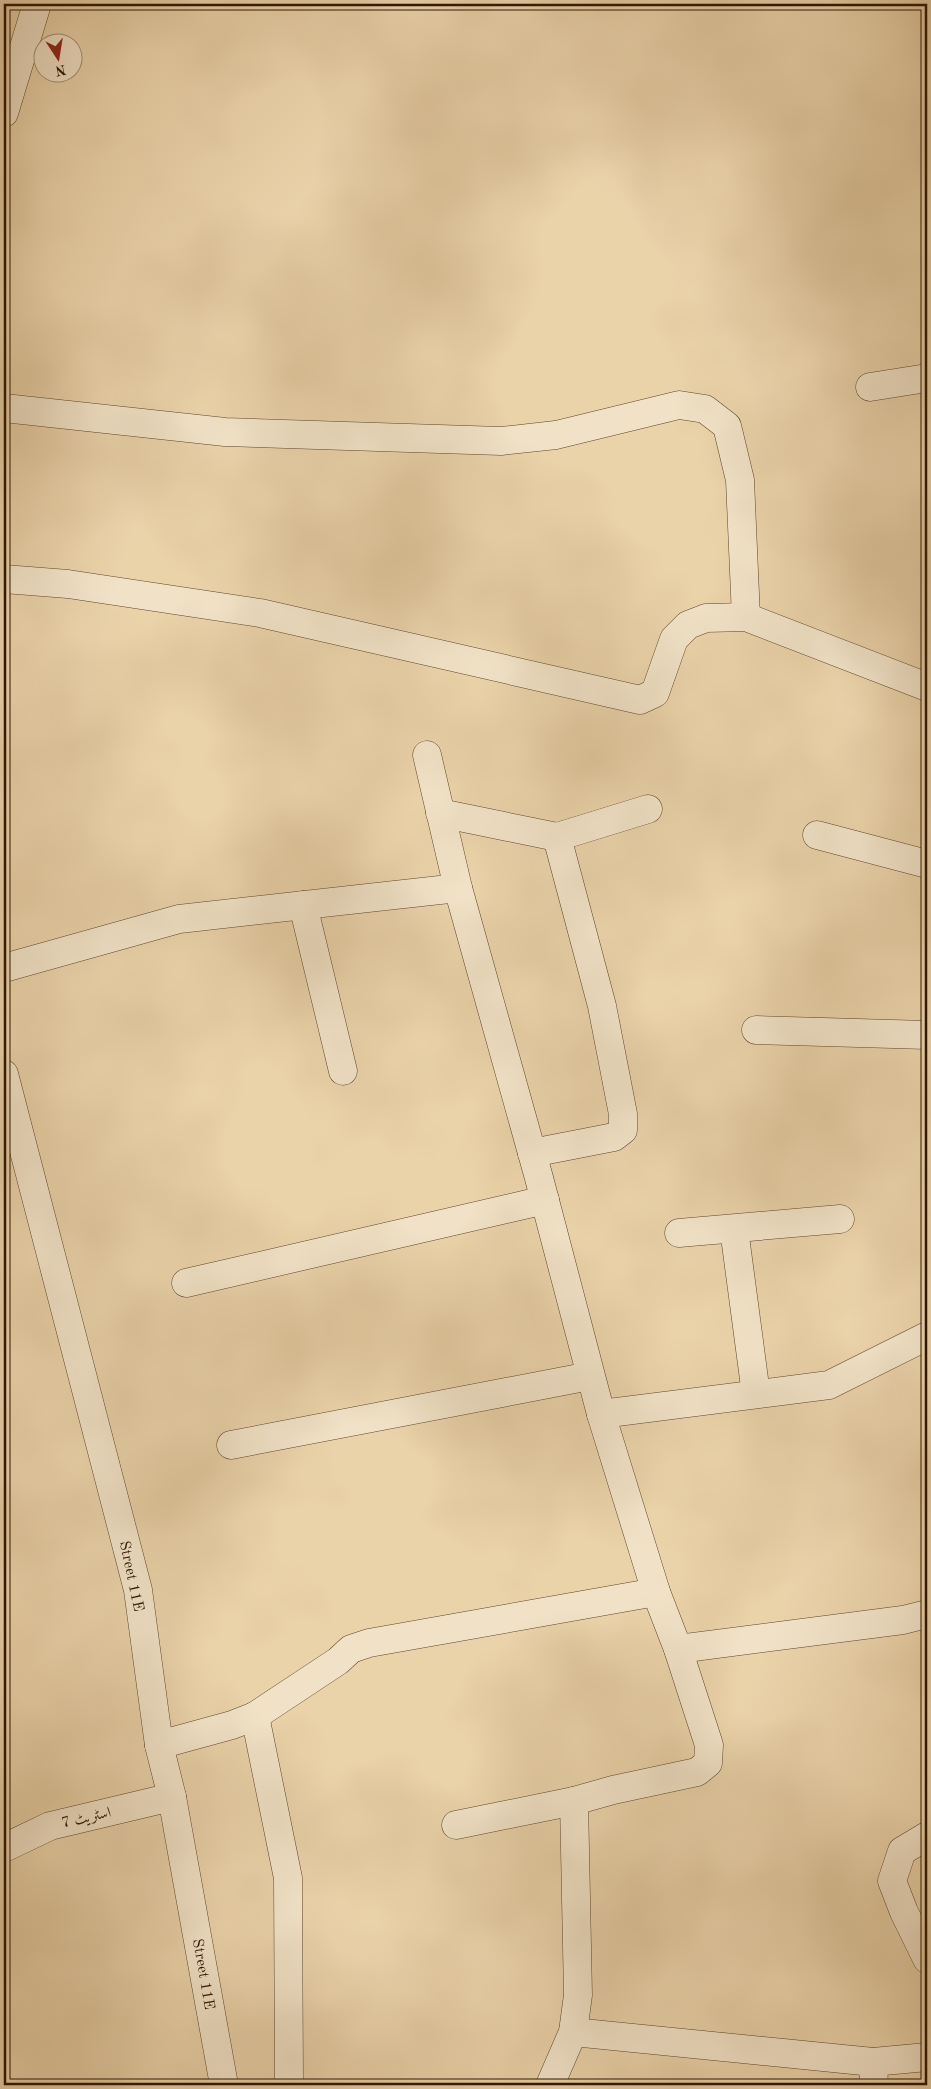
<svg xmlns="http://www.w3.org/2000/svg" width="931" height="2089" viewBox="0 0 931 2089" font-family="'Old Standard TT',Amiri,serif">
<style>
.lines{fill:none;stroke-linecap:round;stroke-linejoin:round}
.minor-casing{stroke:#5d452a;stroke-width:29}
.minor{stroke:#f1e2c7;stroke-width:28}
.labels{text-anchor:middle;stroke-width:4;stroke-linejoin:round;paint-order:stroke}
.street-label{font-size:15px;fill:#2e1600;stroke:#f1e2c7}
</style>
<rect width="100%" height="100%" fill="#ead2a9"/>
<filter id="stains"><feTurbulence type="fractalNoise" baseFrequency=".004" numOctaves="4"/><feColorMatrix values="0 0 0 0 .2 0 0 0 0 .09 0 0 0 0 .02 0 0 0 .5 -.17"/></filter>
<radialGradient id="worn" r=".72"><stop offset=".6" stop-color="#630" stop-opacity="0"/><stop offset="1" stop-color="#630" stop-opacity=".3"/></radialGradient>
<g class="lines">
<!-- minor casing -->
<g class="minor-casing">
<g id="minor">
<polyline points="4,113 37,4"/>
<polyline points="870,387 927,378"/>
<polyline points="4,408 225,432 501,441 556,435 679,405 705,409 727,426 740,480 746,617"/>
<polyline points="4,579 68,584 260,613 640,700 655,693 674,639 688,625 706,618 746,617 927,687"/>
<polyline points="427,755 458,888 539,1178 601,1414 656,1592 678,1649 709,1745 708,1763 697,1772 613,1790 574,1801 456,1825"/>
<polyline points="440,813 557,837 648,809"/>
<polyline points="817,835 927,864"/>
<polyline points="303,905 343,1071"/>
<polyline points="4,968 179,919 458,888"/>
<polyline points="756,1030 927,1035"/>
<polyline points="4,1074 138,1590 159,1745 172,1797 224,2085"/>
<polyline points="532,1153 614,1137 623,1130 623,1114 602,1006 557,837"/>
<polyline points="734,1229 756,1394"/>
<polyline points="679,1233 840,1219"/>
<polyline points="186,1283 545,1200"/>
<polyline points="601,1414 829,1385 927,1336"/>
<polyline points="231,1445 590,1376"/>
<polyline points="678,1649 903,1620 927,1614"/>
<polyline points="255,1716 288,1878 289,2085"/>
<polyline points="159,1745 232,1725 255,1716 338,1661 351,1649 369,1643 656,1592"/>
<polyline points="927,1836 902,1851 892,1881 904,1912 927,1959"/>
<polyline points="4,1848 50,1826 172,1797"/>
<polyline points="573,2032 873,2062 927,2057"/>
<polyline points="873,2062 874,2085"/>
<polyline points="550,2085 573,2032 578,1995 574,1801"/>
</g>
</g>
<!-- minor -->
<use href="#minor" class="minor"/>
</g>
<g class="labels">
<!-- street labels -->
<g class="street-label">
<text transform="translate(132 1576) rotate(78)" y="5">Street 11E</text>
<text transform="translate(86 1817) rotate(-13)" y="5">اسٹریٹ 7</text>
<text transform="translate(204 1974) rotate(80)" y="5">Street 11E</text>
</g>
</g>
<!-- margin -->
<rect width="931" height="2089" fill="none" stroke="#ead2a9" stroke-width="20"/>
<rect x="5" y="5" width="921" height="2079" fill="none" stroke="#2e1600" stroke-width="2.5"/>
<rect x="10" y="10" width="911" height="2069" fill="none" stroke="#2e1600"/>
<!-- north arrow -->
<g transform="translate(58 58) rotate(168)"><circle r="24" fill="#f1e2c7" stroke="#a39077"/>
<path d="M0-4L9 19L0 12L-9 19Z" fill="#8f2418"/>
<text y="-8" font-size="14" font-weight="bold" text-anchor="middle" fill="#2e1600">N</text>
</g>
<rect width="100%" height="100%" filter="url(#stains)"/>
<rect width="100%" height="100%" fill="url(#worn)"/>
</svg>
